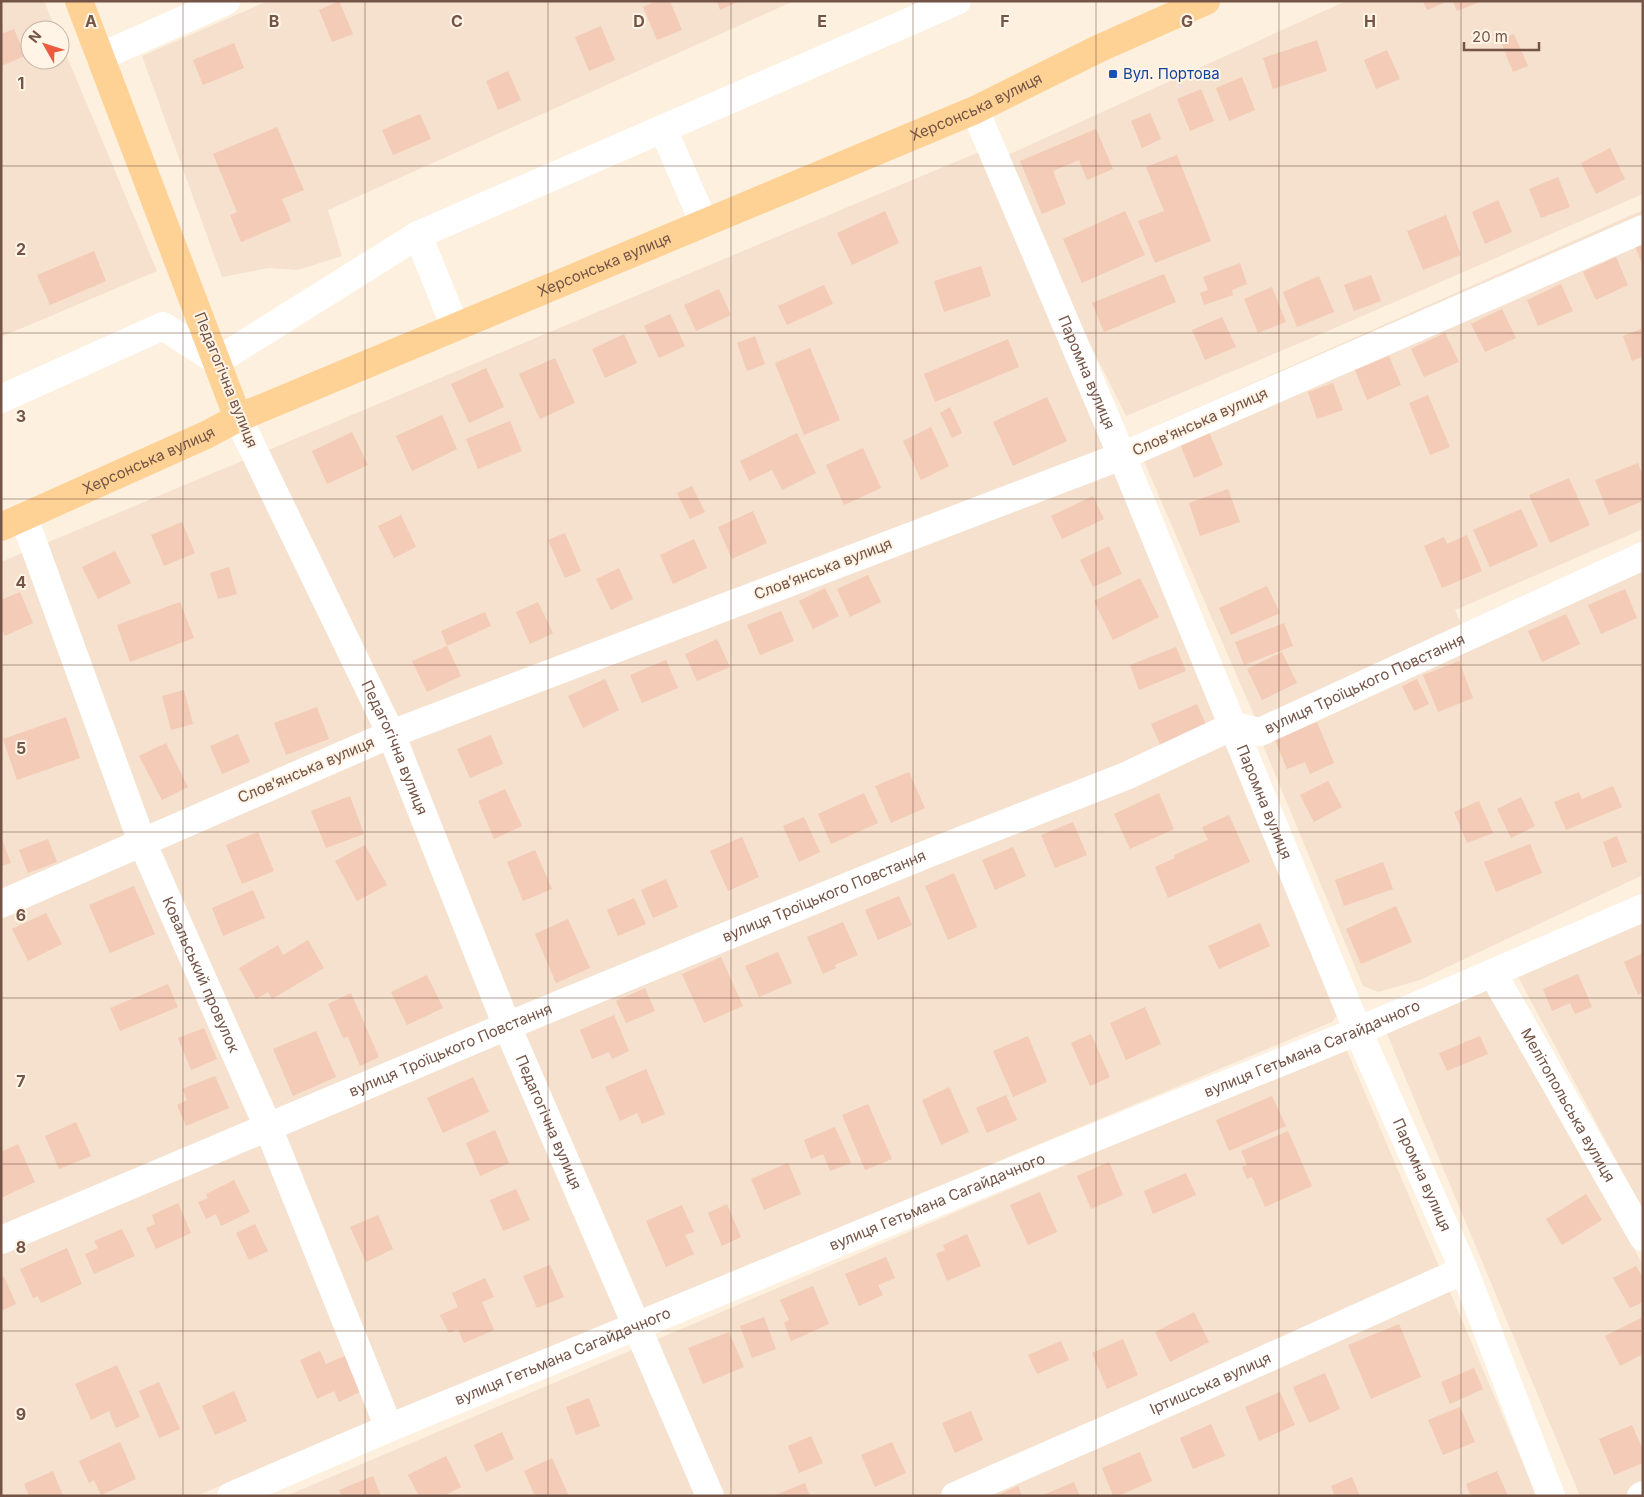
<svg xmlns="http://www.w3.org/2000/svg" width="1644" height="1497" viewBox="0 0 1644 1497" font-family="Inter,sans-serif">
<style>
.residential{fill:#f5e1ce}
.building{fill:#f3cbb6}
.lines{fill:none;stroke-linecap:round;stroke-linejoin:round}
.minor{stroke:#fff;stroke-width:28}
.major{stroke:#fed195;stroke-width:28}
.grid{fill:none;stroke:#745446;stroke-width:1;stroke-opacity:0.55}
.transit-dot{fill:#1a4fb4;stroke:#fff4e6;stroke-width:2}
.labels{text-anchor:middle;stroke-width:4;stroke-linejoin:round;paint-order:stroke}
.transit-label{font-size:15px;fill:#164399;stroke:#fff4e6;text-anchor:start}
.street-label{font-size:15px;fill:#745446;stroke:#fff4e6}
.grid-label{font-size:16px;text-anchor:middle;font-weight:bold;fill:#745446;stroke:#fff4e6;stroke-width:4;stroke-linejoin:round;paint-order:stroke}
</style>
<rect width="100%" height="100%" fill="#fdf0df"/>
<!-- residential -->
<g class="residential">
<polygon points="1,1 44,1 56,30 30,30 30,60 60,60 60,40 157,271 1,337"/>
<polygon points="268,1 794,1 328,210 342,256 298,270 269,268 222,277 142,56"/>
<polygon points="1346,1 1643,1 1643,194 1314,337 1126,416 1061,286 1001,158"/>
<polygon points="984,150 1342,1009 1332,1022 196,1496 1,1496 1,562"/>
<polygon points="1643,210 1643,529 1455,610 1465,633 1259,727 1133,436"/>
<polygon points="1643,565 1643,875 1420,980 1378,992 1363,986 1260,738"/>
<polygon points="1643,923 1643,1210 1518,977"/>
<polygon points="1488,984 1643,1265 1643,1496 1580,1496 1387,1034"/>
<polygon points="1345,1046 1537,1496 286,1496 712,1316"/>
</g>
<!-- building -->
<g class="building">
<polygon points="339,1 353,34 332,42 319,10"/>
<polygon points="657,1 670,1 682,30 657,40 643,7"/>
<polygon points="717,1 740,1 720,10"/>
<polygon points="1423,1 1443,1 1444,3 1427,10"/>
<polygon points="1453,1 1482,1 1457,11"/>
<polygon points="601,26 615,60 589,71 575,37"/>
<polygon points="14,29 25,56 1,66 1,34"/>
<polygon points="1514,34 1528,66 1513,72 1500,40"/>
<polygon points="1317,40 1327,71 1273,89 1263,58"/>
<polygon points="234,43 244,68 203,85 193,60"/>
<polygon points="1387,50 1400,79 1376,89 1364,60"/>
<polygon points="508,71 521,100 498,110 486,81"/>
<polygon points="1242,77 1255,110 1229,121 1216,88"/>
<polygon points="1201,89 1214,121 1190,131 1177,99"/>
<polygon points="1150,113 1161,139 1142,148 1131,121"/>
<polygon points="420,114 431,139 393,155 382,130"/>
<polygon points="277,127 304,190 282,199 291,221 241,242 230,215 237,212 213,154"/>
<polygon points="1096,129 1113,169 1087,180 1079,160 1053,171 1066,204 1042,214 1020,161"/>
<polygon points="1610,148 1625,179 1596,194 1581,163"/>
<polygon points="1177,155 1211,241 1155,263 1138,221 1164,211 1146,167"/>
<polygon points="1558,177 1570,207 1541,218 1529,189"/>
<polygon points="1498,200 1512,232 1485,244 1472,212"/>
<polygon points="885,211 899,243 852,265 837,233"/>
<polygon points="1125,211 1145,255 1082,283 1063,239"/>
<polygon points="1446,215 1461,255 1423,270 1407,231"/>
<polygon points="1643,243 1643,265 1635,247"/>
<polygon points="94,251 106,281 50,305 37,275"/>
<polygon points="1616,257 1628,285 1596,300 1583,272"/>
<polygon points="1240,263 1247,284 1232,290 1233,295 1204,305 1200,293 1208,290 1203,277"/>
<polygon points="981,266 991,296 944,312 934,281"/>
<polygon points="1164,274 1176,302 1104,332 1092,303"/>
<polygon points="1371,275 1381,301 1354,311 1344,285"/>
<polygon points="1319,276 1334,312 1297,327 1283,292"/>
<polygon points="1561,284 1573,311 1538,326 1527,300"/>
<polygon points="824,285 833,304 787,325 778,306"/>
<polygon points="1272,287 1286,322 1258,333 1244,299"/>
<polygon points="719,289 731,315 696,331 684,305"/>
<polygon points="1502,309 1516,338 1485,352 1471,324"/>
<polygon points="670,314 685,346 659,358 644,326"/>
<polygon points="1222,317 1236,347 1205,360 1192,330"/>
<polygon points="1643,328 1643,356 1632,361 1623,336"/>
<polygon points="1445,333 1459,362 1424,377 1411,349"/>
<polygon points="624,334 637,363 605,378 592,349"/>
<polygon points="755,336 765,364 747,371 737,343"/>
<polygon points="1008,339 1019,367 935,402 924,374"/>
<polygon points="810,348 840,420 804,435 775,363"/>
<polygon points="1389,356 1401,385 1367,400 1355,370"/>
<polygon points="555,358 575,403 540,419 519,374"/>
<polygon points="486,368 504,407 469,423 451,384"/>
<polygon points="1333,383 1343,410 1317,419 1308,392"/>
<polygon points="1428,395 1450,447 1430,455 1409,403"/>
<polygon points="1047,397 1067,441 1013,466 993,422"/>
<polygon points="950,407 962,433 952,438 940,413"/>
<polygon points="442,415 457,449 412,471 396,436"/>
<polygon points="510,421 522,451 478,469 466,439"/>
<polygon points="931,427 949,466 921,480 903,441"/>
<polygon points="352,432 368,465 327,484 312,451"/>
<polygon points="1209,432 1223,465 1194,478 1180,444"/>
<polygon points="797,433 816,473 782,490 772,470 749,481 740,461"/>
<polygon points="863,448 881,488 844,505 826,465"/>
<polygon points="1638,463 1643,476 1643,501 1609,515 1595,480"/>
<polygon points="1569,478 1590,525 1550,543 1529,495"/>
<polygon points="692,486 705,512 690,519 677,493"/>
<polygon points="1228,489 1240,522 1200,536 1189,503"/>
<polygon points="1093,496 1104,519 1062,539 1051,516"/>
<polygon points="1521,509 1538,546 1490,567 1473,530"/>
<polygon points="753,511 767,543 732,559 718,527"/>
<polygon points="401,515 416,547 394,558 378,526"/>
<polygon points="182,522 195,553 164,566 151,535"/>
<polygon points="565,533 581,571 565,578 548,540"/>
<polygon points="1467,535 1482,571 1442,588 1424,546 1444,537 1447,544"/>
<polygon points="694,539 707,568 673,584 660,555"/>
<polygon points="1109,546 1122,574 1093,587 1080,560"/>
<polygon points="115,551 131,583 98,599 82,567"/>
<polygon points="229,567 237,594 218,599 210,573"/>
<polygon points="619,568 633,599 611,610 596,579"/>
<polygon points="868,575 881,602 850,617 837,589"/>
<polygon points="1140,578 1159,617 1113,640 1094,601"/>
<polygon points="1267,586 1280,613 1231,635 1219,608"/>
<polygon points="825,588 839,616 813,629 799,601"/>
<polygon points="1625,589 1637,618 1601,634 1588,605"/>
<polygon points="20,592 33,623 5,636 1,627 1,600"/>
<polygon points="180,602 194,638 130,662 117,625"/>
<polygon points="538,602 553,633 530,644 516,612"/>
<polygon points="781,611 794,641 760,655 747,625"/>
<polygon points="485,612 491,626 447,646 441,631"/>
<polygon points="1566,614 1580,644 1542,662 1528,631"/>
<polygon points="1284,623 1293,646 1244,665 1235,642"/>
<polygon points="717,639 730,667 697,681 685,654"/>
<polygon points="447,646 461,676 427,692 412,661"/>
<polygon points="1176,647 1186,671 1139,690 1130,665"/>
<polygon points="1282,652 1297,683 1262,700 1247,669"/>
<polygon points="666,660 678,688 642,703 630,675"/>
<polygon points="1459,661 1473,698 1438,712 1423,675"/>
<polygon points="605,679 619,710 583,728 568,696"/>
<polygon points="1417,679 1429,704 1414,711 1402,686"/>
<polygon points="184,690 193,724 171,730 162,696"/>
<polygon points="1197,704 1208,729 1162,749 1151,724"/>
<polygon points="317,707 329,739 286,755 274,723"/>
<polygon points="66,717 80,758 17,780 3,739"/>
<polygon points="1317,722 1334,763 1310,774 1305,762 1287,769 1275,740"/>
<polygon points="238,734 250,762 222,774 210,746"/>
<polygon points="491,735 503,764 470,778 457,749"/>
<polygon points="166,743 188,787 162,800 139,756"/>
<polygon points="909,772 925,808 891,823 875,786"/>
<polygon points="1328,781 1342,807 1314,822 1300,795"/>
<polygon points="1613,786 1622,807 1566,830 1554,802 1579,792 1582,799"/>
<polygon points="505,789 522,826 494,839 478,801"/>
<polygon points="864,793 878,823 831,844 818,814"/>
<polygon points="1159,793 1174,829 1130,849 1114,814"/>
<polygon points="350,796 364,834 326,848 311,811"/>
<polygon points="1521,797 1535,826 1511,838 1497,809"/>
<polygon points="1479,801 1493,833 1467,843 1454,812"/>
<polygon points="1229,815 1250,862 1168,898 1155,867 1175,858 1174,855 1208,840 1202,827"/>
<polygon points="804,817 820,852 799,862 783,826"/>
<polygon points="1073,822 1087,855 1055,868 1041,835"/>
<polygon points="258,832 274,871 242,884 226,845"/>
<polygon points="1617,836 1627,862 1612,868 1603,842"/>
<polygon points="1,837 11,863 1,866"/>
<polygon points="742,837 759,877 728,891 710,851"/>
<polygon points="48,839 57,862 28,873 19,850"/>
<polygon points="1530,844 1542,873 1496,892 1484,862"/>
<polygon points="365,845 387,885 357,901 335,861"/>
<polygon points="1013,847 1026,876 995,890 982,860"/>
<polygon points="535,850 552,889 523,901 507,862"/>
<polygon points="1383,862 1393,889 1344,906 1335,880"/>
<polygon points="954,873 977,927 948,940 925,886"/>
<polygon points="666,879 678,907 653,918 641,890"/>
<polygon points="134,886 155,934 110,953 89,905"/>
<polygon points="253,890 265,918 223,936 212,908"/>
<polygon points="899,896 912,925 878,940 865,910"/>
<polygon points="634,898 646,924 618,936 607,910"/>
<polygon points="1396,906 1412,942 1361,964 1346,929"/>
<polygon points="46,913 62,944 28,961 12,929"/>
<polygon points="568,919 590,968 556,983 535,934"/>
<polygon points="843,922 858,955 835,965 836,968 823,974 807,937"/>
<polygon points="1260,923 1270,946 1219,969 1208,946"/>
<polygon points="308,940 324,968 272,999 268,992 256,999 239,968 278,945 283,955"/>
<polygon points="778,952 792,983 759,997 745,966"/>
<polygon points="1643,953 1643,992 1638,995 1624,962"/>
<polygon points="721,957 743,1006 704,1023 682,974"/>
<polygon points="1578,974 1592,1007 1575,1014 1570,1003 1552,1011 1543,989"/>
<polygon points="427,975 443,1008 407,1025 391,992"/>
<polygon points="168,984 178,1007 120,1031 110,1008"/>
<polygon points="645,988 655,1011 626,1023 616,1001"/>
<polygon points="351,993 379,1057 360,1066 348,1037 343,1038 328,1004"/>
<polygon points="1145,1007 1161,1044 1126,1060 1110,1023"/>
<polygon points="614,1015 629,1051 612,1059 609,1052 592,1059 580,1030"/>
<polygon points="204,1028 217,1059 191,1070 178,1038"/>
<polygon points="316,1031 336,1077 293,1096 273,1049"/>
<polygon points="1091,1034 1110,1077 1090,1086 1071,1043"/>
<polygon points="1028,1036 1047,1082 1013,1097 993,1051"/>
<polygon points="1480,1036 1488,1054 1447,1071 1439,1053"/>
<polygon points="646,1069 665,1114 642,1124 637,1113 620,1121 605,1087"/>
<polygon points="215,1076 229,1108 186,1126 177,1105 187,1100 182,1089"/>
<polygon points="473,1077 489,1112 443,1133 427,1098"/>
<polygon points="949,1087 969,1132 941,1145 922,1100"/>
<polygon points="1006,1095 1017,1120 987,1133 976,1108"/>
<polygon points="1272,1096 1286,1126 1229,1151 1216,1120"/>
<polygon points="868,1104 892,1159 865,1170 842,1115"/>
<polygon points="76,1122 91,1156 59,1169 45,1136"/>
<polygon points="835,1127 851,1163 830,1171 823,1154 811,1159 804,1140"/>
<polygon points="495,1130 509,1163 480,1176 466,1143"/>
<polygon points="1288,1131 1312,1186 1265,1207 1252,1177 1247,1179 1242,1167 1247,1165 1241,1151"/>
<polygon points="18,1144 35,1182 1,1198 1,1152"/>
<polygon points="1109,1162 1123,1195 1091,1209 1077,1176"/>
<polygon points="788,1163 801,1194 764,1210 751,1179"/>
<polygon points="1186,1173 1196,1195 1153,1214 1144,1191"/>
<polygon points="234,1180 250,1212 221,1226 216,1214 206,1219 198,1202 208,1198 206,1194"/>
<polygon points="516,1189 530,1220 503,1231 490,1200"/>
<polygon points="1040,1192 1057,1232 1028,1245 1010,1205"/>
<polygon points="1586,1194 1602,1220 1562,1245 1546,1219"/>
<polygon points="178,1203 191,1233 156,1249 146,1228 155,1224 152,1215"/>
<polygon points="727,1204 741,1237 722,1246 708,1213"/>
<polygon points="682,1205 694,1232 685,1235 694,1254 666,1267 646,1221"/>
<polygon points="378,1215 393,1249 366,1262 350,1227"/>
<polygon points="255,1224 268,1251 249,1260 236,1233"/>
<polygon points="122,1229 135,1256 94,1274 85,1254 98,1248 94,1241"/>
<polygon points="967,1234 981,1266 947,1281 936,1254 945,1250 943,1245"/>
<polygon points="67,1248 82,1284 41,1303 38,1296 33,1298 20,1269"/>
<polygon points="886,1257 895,1278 878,1285 883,1295 859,1306 845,1274"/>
<polygon points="550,1265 564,1297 537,1308 523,1276"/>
<polygon points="1636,1266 1643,1278 1643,1302 1630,1308 1613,1278"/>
<polygon points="4,1277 16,1304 1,1311 1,1278"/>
<polygon points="485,1278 494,1297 482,1302 494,1330 464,1343 458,1329 449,1333 440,1315 458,1307 452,1293"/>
<polygon points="813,1286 829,1324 791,1341 784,1323 789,1320 780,1300"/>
<polygon points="1194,1312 1209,1342 1170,1362 1155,1332"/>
<polygon points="764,1317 776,1349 752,1358 740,1326"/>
<polygon points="1643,1317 1643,1354 1620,1366 1605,1336"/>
<polygon points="1399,1324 1421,1377 1371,1399 1348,1345"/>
<polygon points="729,1332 744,1367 703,1384 688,1348"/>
<polygon points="1123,1339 1138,1375 1107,1389 1092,1353"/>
<polygon points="1061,1341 1069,1360 1037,1374 1028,1355"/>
<polygon points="320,1351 326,1364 345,1356 360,1392 339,1402 334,1391 317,1399 300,1360"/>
<polygon points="117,1365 140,1417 116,1428 109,1411 91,1420 75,1384"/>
<polygon points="1474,1368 1483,1389 1450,1404 1441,1382"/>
<polygon points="1325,1373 1340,1409 1309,1423 1293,1387"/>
<polygon points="159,1382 180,1429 159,1438 139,1391"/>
<polygon points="234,1391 247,1421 215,1435 202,1406"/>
<polygon points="1280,1392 1295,1425 1259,1441 1245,1407"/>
<polygon points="589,1398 600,1426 576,1435 566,1407"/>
<polygon points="1460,1407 1475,1442 1443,1455 1428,1420"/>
<polygon points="971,1411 983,1440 955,1453 942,1423"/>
<polygon points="1211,1424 1225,1456 1193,1469 1180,1438"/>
<polygon points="1632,1425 1643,1450 1643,1463 1614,1475 1599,1439"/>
<polygon points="502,1432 514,1459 486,1472 474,1445"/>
<polygon points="811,1436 823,1463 799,1473 788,1446"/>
<polygon points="120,1442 136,1479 101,1495 94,1480 89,1483 79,1461"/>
<polygon points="892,1442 906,1473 875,1487 861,1455"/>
<polygon points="1140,1452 1152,1481 1118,1496 1113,1496 1102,1468"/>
<polygon points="446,1456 461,1487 444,1496 419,1496 408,1475"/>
<polygon points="552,1458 568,1494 565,1496 535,1496 524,1471"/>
<polygon points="53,1471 63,1496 29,1496 24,1484"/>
<polygon points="1497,1471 1508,1496 1471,1496 1466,1484"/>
<polygon points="373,1476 381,1496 342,1496 339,1490"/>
<polygon points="1352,1477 1360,1496 1335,1496 1331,1486"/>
<polygon points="1074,1482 1080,1496 1041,1496"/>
<polygon points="805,1483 810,1496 773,1496"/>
<polygon points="1018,1486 1022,1496 996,1496"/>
</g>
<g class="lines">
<!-- minor -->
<g class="minor">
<polyline points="100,57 226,1"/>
<path id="s1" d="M975,110l147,346 236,575 106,239 87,226"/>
<polyline points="663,129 704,223"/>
<polyline points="418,235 455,327"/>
<polyline points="1,399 163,326 217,361 418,235 957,1"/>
<path id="s2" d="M238,418l153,316 116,292 203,470"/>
<path id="s3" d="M24,518l118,324 126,285 121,301"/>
<polyline points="1,904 391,734 1122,456 1643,229"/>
<path id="s4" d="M1493,974l150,263"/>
<path id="s5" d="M1,1240l506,-214 420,-172 199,-78 107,-50 27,6 383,-176"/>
<path id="s6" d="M231,1496l158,-68 682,-281 287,-116 285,-123"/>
<path id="s7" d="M955,1496l244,-107 265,-119"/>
<polyline points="1641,1496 1643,1495"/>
</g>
<!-- major -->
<g class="major">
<polyline points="79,1 238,418"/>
<path id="s8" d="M1,527l205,-92 32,-17 737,-308 125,-62 106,-47"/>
</g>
</g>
<!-- grid -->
<path class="grid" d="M183,1v1495M365,1v1495M548,1v1495M731,1v1495M913,1v1495M1096,1v1495M1279,1v1495M1461,1v1495M1,166h1642M1,333h1642M1,499h1642M1,665h1642M1,832h1642M1,998h1642M1,1164h1642M1,1331h1642"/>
<!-- markers -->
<rect class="transit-dot" x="1108" y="69" width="10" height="10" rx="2.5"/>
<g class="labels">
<!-- transit labels -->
<g class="transit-label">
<text x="1123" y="79">Вул. Портова</text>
</g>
<!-- street labels -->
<g class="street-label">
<text dy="5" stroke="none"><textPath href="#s8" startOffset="1062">Херсонська вулиця</textPath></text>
<text dy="5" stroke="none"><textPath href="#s8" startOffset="658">Херсонська вулиця</textPath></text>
<text dy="5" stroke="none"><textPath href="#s1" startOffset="285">Паромна вулиця</textPath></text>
<text transform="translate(226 380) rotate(68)" y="5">Педагогічна вулиця</text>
<text transform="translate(1200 422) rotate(-24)" y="5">Словʼянська вулиця</text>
<text dy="5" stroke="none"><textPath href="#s8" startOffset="162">Херсонська вулиця</textPath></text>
<text transform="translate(823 569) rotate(-21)" y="5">Словʼянська вулиця</text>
<text dy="5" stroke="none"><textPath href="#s5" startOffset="1478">вулиця Троїцького Повстання</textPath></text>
<text dy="5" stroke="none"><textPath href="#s2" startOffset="365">Педагогічна вулиця</textPath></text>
<text transform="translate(306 770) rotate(-23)" y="5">Словʼянська вулиця</text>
<text dy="5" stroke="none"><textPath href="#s1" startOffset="750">Паромна вулиця</textPath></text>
<text dy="5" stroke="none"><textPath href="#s5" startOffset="892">вулиця Троїцького Повстання</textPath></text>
<text dy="5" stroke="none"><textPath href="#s3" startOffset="490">Ковальський провулок</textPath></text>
<text dy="5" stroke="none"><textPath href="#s6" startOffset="1170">вулиця Гетьмана Сагайдачного</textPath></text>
<text dy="5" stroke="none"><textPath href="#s5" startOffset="488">вулиця Троїцького Повстання</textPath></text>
<text dy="5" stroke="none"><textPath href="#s4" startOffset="151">Мелітопольська вулиця</textPath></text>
<text dy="5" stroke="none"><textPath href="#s2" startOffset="770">Педагогічна вулиця</textPath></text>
<text dy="5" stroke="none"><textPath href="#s1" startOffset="1155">Паромна вулиця</textPath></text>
<text dy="5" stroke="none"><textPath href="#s6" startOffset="765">вулиця Гетьмана Сагайдачного</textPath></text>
<text dy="5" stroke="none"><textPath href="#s6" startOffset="360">вулиця Гетьмана Сагайдачного</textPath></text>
<text dy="5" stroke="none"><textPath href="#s7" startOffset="279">Іртишська вулиця</textPath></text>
</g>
</g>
<g class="grid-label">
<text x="91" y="27">A</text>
<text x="274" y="27">B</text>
<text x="457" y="27">C</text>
<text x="639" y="27">D</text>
<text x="822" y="27">E</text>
<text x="1005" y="27">F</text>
<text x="1187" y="27">G</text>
<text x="1370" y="27">H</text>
<text x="21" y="89">1</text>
<text x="21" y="255">2</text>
<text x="21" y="422">3</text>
<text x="21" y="588">4</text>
<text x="21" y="754">5</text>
<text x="21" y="921">6</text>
<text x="21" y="1087">7</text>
<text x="21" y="1253">8</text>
<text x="21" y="1420">9</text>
</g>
<!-- border -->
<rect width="1644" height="1497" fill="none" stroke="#745446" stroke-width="5"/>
<!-- north arrow -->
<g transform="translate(45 45) rotate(309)"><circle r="24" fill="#fff4e6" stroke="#c7b4a6"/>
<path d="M0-4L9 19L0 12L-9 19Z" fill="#ec5b3f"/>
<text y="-8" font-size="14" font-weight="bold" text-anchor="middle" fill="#745446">N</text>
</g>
<!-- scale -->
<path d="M1464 42v8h75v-8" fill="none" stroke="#745446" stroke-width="2.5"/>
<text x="1472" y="42" font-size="15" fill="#745446" stroke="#fff4e6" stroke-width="4" paint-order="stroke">20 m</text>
</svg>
